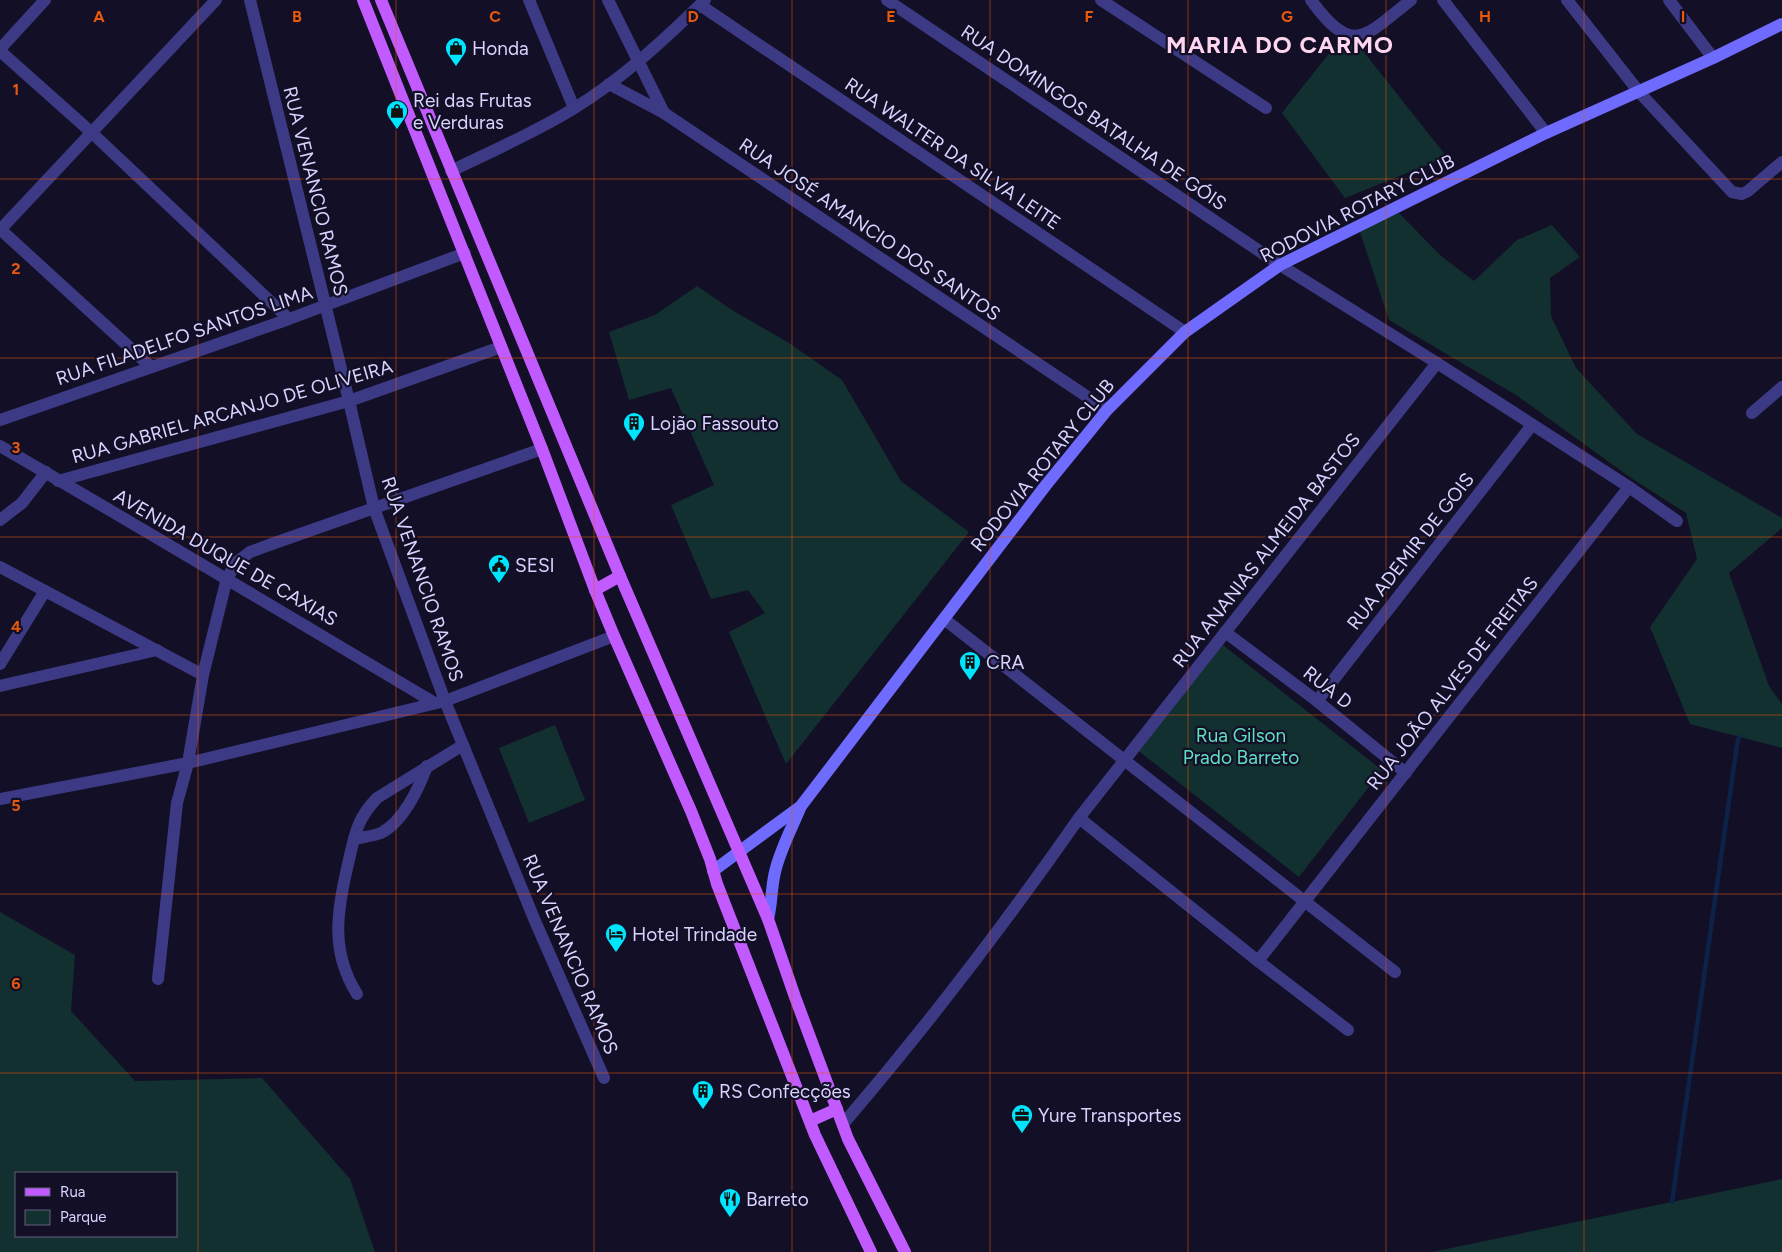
<svg xmlns="http://www.w3.org/2000/svg" width="1782" height="1252" viewBox="0 0 1782 1252" font-family="Figtree,sans-serif">
<style>
.green{fill:#12302f;fill-rule:evenodd}
.lines{fill:none;stroke-linecap:round;stroke-linejoin:round}
.stream{stroke:#0c2248;stroke-width:4.5}
.street{stroke:#3d3a85;stroke-width:12}
.secondary{stroke:#6f6bff;stroke-width:12}
.primary{stroke:#c25bff;stroke-width:12}
.grid{fill:none;stroke:#e8590c;stroke-width:1;stroke-opacity:0.55}
.labels{text-anchor:middle;stroke-width:4.5;stroke-linejoin:round;paint-order:stroke}
.poi-label{font-size:19px;fill:#d9d4ff;stroke:#130f26;text-anchor:start}
.street-label{font-size:19px;fill:#d9d4ff;stroke:#130f26}
.park-label{font-size:19px;fill:#5fe0c0;stroke:#130f26}
.district-label{font-size:24px;font-weight:bold;letter-spacing:1px;fill:#ffd6f0;stroke:#130f26}
.grid-label{font-size:16px;text-anchor:middle;font-weight:bold;fill:#e8590c;stroke:#130f26;stroke-width:4.5;stroke-linejoin:round;paint-order:stroke}
</style>
<rect width="100%" height="100%" fill="#130f26"/>
<!-- green -->
<g class="green">
<polygon points="1355,41 1447,157 1345,198 1282,113 1334,47"/>
<polygon points="1399,213 1440,255 1474,281 1517,240 1552,225 1580,257 1550,278 1551,316 1576,368 1637,434 1782,518 1782,528 1729,573 1769,686 1782,704 1782,748 1690,724 1650,627 1697,559 1686,513 1634,480 1516,395 1389,320 1359,229"/>
<polygon points="697,286 732,310 789,343 842,380 901,481 969,532 786,764 729,632 765,613 748,590 711,599 671,505 714,485 671,388 629,400 609,332 655,315"/>
<polygon points="1219,642 1382,770 1299,877 1136,749"/>
<polygon points="555,725 585,800 529,823 499,748"/>
<path d="M0,912l75,43 -4,56 64,70 127,-3 88,101 25,73h-375zM16,1173h160v63h-160z"/>
<polygon points="1782,1179 1782,1252 1432,1252"/>
</g>
<g class="lines">
<!-- stream -->
<polyline class="stream" points="1672,1202 1737,745 1739,737"/>
<!-- street -->
<g class="street">
<polyline points="250,0 349,401 374,508 445,701 535,921 604,1078"/>
<polyline points="529,0 574,108"/>
<polyline points="608,0 664,113"/>
<polyline points="887,0 1280,265 1437,363 1629,487 1677,521"/>
<polyline points="1101,0 1266,108"/>
<path d="M1311,0c42,58 54,36 100,0"/>
<polyline points="1443,0 1546,133"/>
<polyline points="1567,0 1639,92 1732,192 1742,194 1748,191 1782,162"/>
<polyline points="1669,0 1713,58"/>
<polyline points="700,5 1185,332"/>
<polyline points="0,49 45,0"/>
<polyline points="0,51 91,132 289,319"/>
<polyline points="609,84 664,113 1107,410"/>
<path d="M451,171c41,-20 83,-38 122,-62 49,-30 91,-69 132,-109"/>
<polyline points="0,230 216,0"/>
<polyline points="1,230 151,367"/>
<polyline points="1752,413 1782,387"/>
<polyline points="0,420 289,319 465,253"/>
<path d="M0,446c145,84 289,170 433,256"/>
<polyline points="58,481 349,401 501,347"/>
<polyline points="0,520 22,503 46,472"/>
<polyline points="0,567 203,675"/>
<polyline points="944,619 1395,972"/>
<polyline points="1225,632 1317,701 1406,773"/>
<polyline points="0,664 45,591"/>
<polyline points="0,686 157,650"/>
<polyline points="1317,701 1532,425"/>
<polyline points="0,799 188,763 445,701 614,636"/>
<polyline points="1079,818 1258,961 1348,1030"/>
<path d="M354,839c9,-2 19,-3 27,-6 22,-11 38,-45 46,-67"/>
<polyline points="1258,961 1629,487"/>
<polyline points="158,979 177,803 188,763 203,675 227,578 237,562 250,552 269,545 542,449"/>
<path d="M357,994c-27,-43 -20,-83 -9,-130 7,-29 8,-44 29,-66l86,-53"/>
<path d="M843,1124c84,-98 162,-200 236,-306l358,-455"/>
</g>
<!-- secondary -->
<g class="secondary">
<polyline points="713,871 801,806"/>
<path d="M768,919c4,-15 3,-31 7,-47 5,-22 17,-44 26,-66l245,-321 61,-75 78,-78 95,-67 266,-132 167,-75 69,-34"/>
</g>
<!-- primary -->
<g class="primary">
<polyline points="363,0 542,449 595,590 614,636 691,811 710,859 717,884 815,1135 871,1252"/>
<polyline points="381,0 620,576 768,919 795,997 848,1139 905,1252"/>
<polyline points="595,590 620,576"/>
<polyline points="810,1121 837,1109"/>
</g>
</g>
<!-- grid -->
<path class="grid" d="M198,0v1252M396,0v1252M594,0v1252M792,0v1252M990,0v1252M1188,0v1252M1386,0v1252M1584,0v1252M0,179h1782M0,358h1782M0,537h1782M0,715h1782M0,894h1782M0,1073h1782"/>
<!-- icons -->
<defs>
<g id="shop-pin" transform="scale(1.125)"><path d="M0 17L-7.5 6A9.5 9.5 0 1 1 7.5 6Z" fill="#00e5ff" stroke="#130f26"/><path d="M-5-2.5h2.3a2.7 3.5 0 0 1 5.4 0H5L5.5 6h-11ZM-1.5-2.5h3a1.5 2.3 0 0 0-3 0Z" fill="#111"/></g>
<g id="building-pin" transform="scale(1.125)"><path d="M0 17L-7.5 6A9.5 9.5 0 1 1 7.5 6Z" fill="#00e5ff" stroke="#130f26"/><path d="M-4-6H4V6H1V3H-1V6H-4ZM-2.5-4.3h1.7v1.8h-1.7ZM.8-4.3h1.7v1.8H.8ZM-2.5-1h1.7V.8h-1.7ZM.8-1h1.7V.8H.8Z" fill="#111"/></g>
<g id="civic-pin" transform="scale(1.125)"><path d="M0 17L-7.5 6A9.5 9.5 0 1 1 7.5 6Z" fill="#00e5ff" stroke="#130f26"/><path d="M-.6-6.5H3V-4.5H.6V-3L4-1V1h2V6H-6V1h2V-1L-.6-3ZM-1.2 2.5V6h2.4V2.5Z" fill="#111"/></g>
<g id="hotel-pin" transform="scale(1.125)"><path d="M0 17L-7.5 6A9.5 9.5 0 1 1 7.5 6Z" fill="#00e5ff" stroke="#130f26"/><path d="M-6-4.5h1.5V1H6V5H4.5V3h-9V5H-6ZM-4 0a1.8 1.8 0 1 1 3.6 0ZM.5 0V-2.5h3Q6-2.5 6 0Z" fill="#111"/></g>
<g id="office-pin" transform="scale(1.125)"><path d="M0 17L-7.5 6A9.5 9.5 0 1 1 7.5 6Z" fill="#00e5ff" stroke="#130f26"/><path d="M-6-3h4V-5.5h4V-3h4V5H-6ZM-1-4.5V-3h2v-1.5ZM-6 0V1H6V0Z" fill="#111"/></g>
<g id="restaurant-pin" transform="scale(1.125)"><path d="M0 17L-7.5 6A9.5 9.5 0 1 1 7.5 6Z" fill="#00e5ff" stroke="#130f26"/><path d="M-5-6h1v4h1v-4h1v4h1v-4h1v5L-1.5 .5V6h-2V.5L-5-1ZM5-6V6H3V1.5H1.5Q1.5-4 5-6Z" fill="#111"/></g>
</defs>
<g fill-rule="evenodd">
<use href="#shop-pin" x="456" y="48"/>
<use href="#shop-pin" x="397" y="111"/>
<use href="#building-pin" x="634" y="423"/>
<use href="#civic-pin" x="499" y="565"/>
<use href="#building-pin" x="970" y="662"/>
<use href="#hotel-pin" x="616" y="934"/>
<use href="#building-pin" x="703" y="1091"/>
<use href="#office-pin" x="1022" y="1115"/>
<use href="#restaurant-pin" x="730" y="1199"/>
</g>
<g class="labels">
<!-- poi labels -->
<g class="poi-label">
<text x="472" y="55">Honda</text>
<text x="413" y="107">Rei das Frutas<tspan x="413" dy="22">e Verduras</tspan></text>
<text x="650" y="430">Lojão Fassouto</text>
<text x="515" y="572">SESI</text>
<text x="986" y="669">CRA</text>
<text x="632" y="941">Hotel Trindade</text>
<text x="719" y="1098">RS Confecções</text>
<text x="1038" y="1122">Yure Transportes</text>
<text x="746" y="1206">Barreto</text>
</g>
<!-- street labels -->
<g class="street-label">
<text transform="translate(1094 117) rotate(34)" y="7">RUA DOMINGOS BATALHA DE GÓIS</text>
<text transform="translate(953 153) rotate(34)" y="7">RUA WALTER DA SILVA LEITE</text>
<text transform="translate(316 191) rotate(76)" y="7">RUA VENANCIO RAMOS</text>
<text transform="translate(1357 208) rotate(-27)" y="7">RODOVIA ROTARY CLUB</text>
<text transform="translate(870 229) rotate(34)" y="7">RUA JOSÉ AMANCIO DOS SANTOS</text>
<text transform="translate(184 335) rotate(-19)" y="7">RUA FILADELFO SANTOS LIMA</text>
<text transform="translate(232 411) rotate(-16)" y="7">RUA GABRIEL ARCANJO DE OLIVEIRA</text>
<text transform="translate(1042 465) rotate(-51)" y="7">RODOVIA ROTARY CLUB</text>
<text transform="translate(1266 550) rotate(-52)" y="7">RUA ANANIAS ALMEIDA BASTOS</text>
<text transform="translate(1410 551) rotate(-52)" y="7">RUA ADEMIR DE GOIS</text>
<text transform="translate(226 557) rotate(30)" y="7">AVENIDA DUQUE DE CAXIAS</text>
<text transform="translate(423 579) rotate(71)" y="7">RUA VENANCIO RAMOS</text>
<text transform="translate(1452 683) rotate(-52)" y="7">RUA JOÃO ALVES DE FREITAS</text>
<text transform="translate(1328 687) rotate(38)" y="7">RUA D</text>
<text transform="translate(571 954) rotate(67)" y="7">RUA VENANCIO RAMOS</text>
</g>
<!-- park labels -->
<g class="park-label">
<text x="1241" y="742">Rua Gilson<tspan x="1241" dy="22">Prado Barreto</tspan></text>
</g>
<!-- district labels -->
<g class="district-label">
<text x="1280" y="53">MARIA DO CARMO</text>
</g>
</g>
<g class="grid-label">
<text x="99" y="22">A</text>
<text x="297" y="22">B</text>
<text x="495" y="22">C</text>
<text x="693" y="22">D</text>
<text x="891" y="22">E</text>
<text x="1089" y="22">F</text>
<text x="1287" y="22">G</text>
<text x="1485" y="22">H</text>
<text x="1683" y="22">I</text>
<text x="16" y="95">1</text>
<text x="16" y="274">2</text>
<text x="16" y="453">3</text>
<text x="16" y="632">4</text>
<text x="16" y="811">5</text>
<text x="16" y="989">6</text>
</g>
<!-- legend -->
<rect x="15" y="1172" width="162" height="65" fill="#130f26" stroke="#625e7d"/>
<rect x="25" y="1188" width="25" height="8" fill="#c25bff" stroke="#625e7d"/>
<text x="60" y="1197" font-size="15" fill="#d9d4ff">Rua</text>
<rect x="25" y="1210" width="25" height="15" fill="#12302f" stroke="#625e7d"/>
<text x="60" y="1222" font-size="15" fill="#d9d4ff">Parque</text>
</svg>
